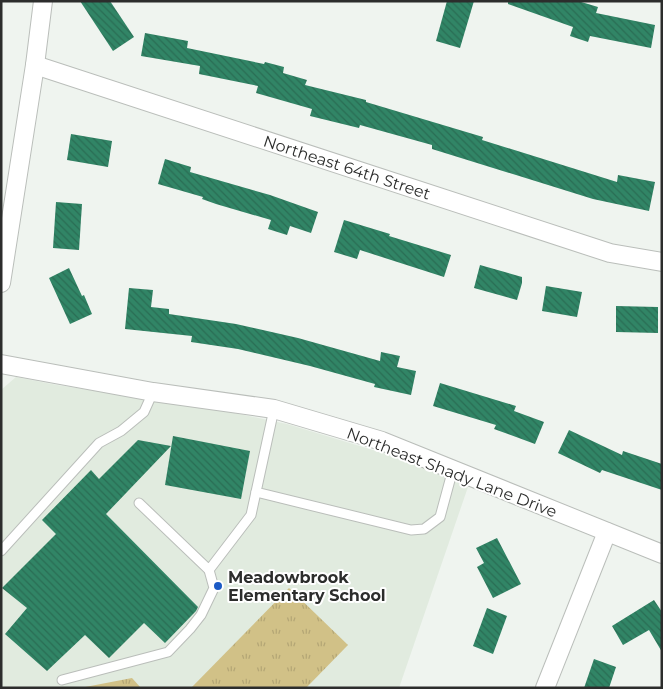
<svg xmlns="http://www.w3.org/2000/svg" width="663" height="689" viewBox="0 0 663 689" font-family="Montserrat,sans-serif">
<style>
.built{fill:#e1ebdf}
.grass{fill:url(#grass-tufts)}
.building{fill:url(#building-back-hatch)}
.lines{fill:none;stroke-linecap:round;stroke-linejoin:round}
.lane-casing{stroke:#babeba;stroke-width:11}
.street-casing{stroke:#babeba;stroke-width:20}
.lane{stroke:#fff;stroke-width:9}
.street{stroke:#fff;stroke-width:18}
.poi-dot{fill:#1b5ac5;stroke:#fff;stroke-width:2}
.labels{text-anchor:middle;stroke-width:4;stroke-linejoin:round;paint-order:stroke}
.street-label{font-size:16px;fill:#2c2d2c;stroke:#fff}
.poi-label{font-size:16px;font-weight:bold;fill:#2c2d2c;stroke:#fff;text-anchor:start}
</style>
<defs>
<pattern id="grass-tufts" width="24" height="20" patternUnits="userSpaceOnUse" patternTransform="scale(1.25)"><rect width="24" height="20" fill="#d1c187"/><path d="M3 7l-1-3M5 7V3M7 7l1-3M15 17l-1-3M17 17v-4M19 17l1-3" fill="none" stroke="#b4a675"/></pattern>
<pattern id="building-back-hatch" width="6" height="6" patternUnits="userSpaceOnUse" patternTransform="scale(1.25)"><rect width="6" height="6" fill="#318566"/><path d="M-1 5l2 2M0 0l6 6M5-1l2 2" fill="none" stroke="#2a6d54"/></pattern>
</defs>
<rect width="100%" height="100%" fill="#eff4ef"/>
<!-- built -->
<polygon class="built" points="16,377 57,385 220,410 287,424 396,457 469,484 399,688 1,688 1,390"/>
<!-- grass -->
<g class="grass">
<polygon points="289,588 348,645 306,688 191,688"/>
<polygon points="132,678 141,688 80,688"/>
</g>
<!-- building -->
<g class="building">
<polygon points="80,1 110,1 134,37 113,51"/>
<polygon points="447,1 474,1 460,48 436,41"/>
<polygon points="508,1 578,1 598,7 596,13 655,25 651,48 590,36 588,42 570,36 573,27 508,4"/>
<polygon points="145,33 188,41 187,48 264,64 265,62 284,67 283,73 307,80 305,85 366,100 366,102 483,137 482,140 617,182 618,175 655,182 649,211 593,199 432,149 432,145 360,125 359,128 310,116 312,109 256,93 258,86 199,74 200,66 141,56"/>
<polygon points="71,134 112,141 108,167 67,160"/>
<polygon points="165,159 191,167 190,172 270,195 318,212 311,233 290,226 287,235 268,229 271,220 216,204 202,199 203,197 158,184"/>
<polygon points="56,202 82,204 79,250 53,248"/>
<polygon points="344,220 390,234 389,236 451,255 444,277 360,250 357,259 334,252"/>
<polygon points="480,265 522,277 522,283 517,300 474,288"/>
<polygon points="69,268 82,296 84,295 92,314 70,324 49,278"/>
<polygon points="546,286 582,292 577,317 542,311"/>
<polygon points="129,288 153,290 151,307 169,309 169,314 236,324 298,338 380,361 381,352 400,356 397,367 416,371 411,395 374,387 375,384 310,366 238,349 191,342 192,336 125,329"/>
<polygon points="616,306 658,307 658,333 616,332"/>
<polygon points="440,383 516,406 514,411 544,422 535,444 494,429 496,425 433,406"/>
<polygon points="569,430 622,455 623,451 662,464 662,490 602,470 600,473 558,453"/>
<polygon points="173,436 250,451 241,499 165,485"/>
<polygon points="138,440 171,446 106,514 198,607 196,611 165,643 144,623 109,658 85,635 47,671 5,634 27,608 2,588 56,534 42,520 91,470 99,479"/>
<polygon points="497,538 521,584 493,598 477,567 484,563 476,548"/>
<polygon points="654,600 662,612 662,652 649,630 623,645 612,626"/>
<polygon points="487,608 507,616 493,654 473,646"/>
<polygon points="594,659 616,667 609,688 584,688"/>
</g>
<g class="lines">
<!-- lane casing -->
<g class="lane-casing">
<g id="lane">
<polyline points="274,409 256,492 411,530 424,529 440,517 453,469"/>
<polyline points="139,503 209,570 251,515 256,492"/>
<polyline points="1,551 99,443 121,431 144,412 153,392"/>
<polyline points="62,680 168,652 190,629 201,615 214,588 209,570"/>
</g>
</g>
<!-- street casing -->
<g class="street-casing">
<g id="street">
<polyline points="35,65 610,253 662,262"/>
<polyline points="1,283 35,65 43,1"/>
<polyline points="1,364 153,392 274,409 382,441 662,554"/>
<polyline points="545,688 607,532"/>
</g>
</g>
<!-- lane -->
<use href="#lane" class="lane"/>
<!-- street -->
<use href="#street" class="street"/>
</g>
<!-- markers -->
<circle class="poi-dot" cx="218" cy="586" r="5"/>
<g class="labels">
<!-- street labels -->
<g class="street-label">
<text transform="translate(347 167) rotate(18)" y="6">Northeast 64th Street</text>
<text transform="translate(452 472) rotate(21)" y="6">Northeast Shady Lane Drive</text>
</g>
<!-- poi labels -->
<g class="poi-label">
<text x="228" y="583">Meadowbrook<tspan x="228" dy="18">Elementary School</tspan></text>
</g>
</g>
<!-- border -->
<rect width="663" height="689" fill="none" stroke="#2c2d2c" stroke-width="5"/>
</svg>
